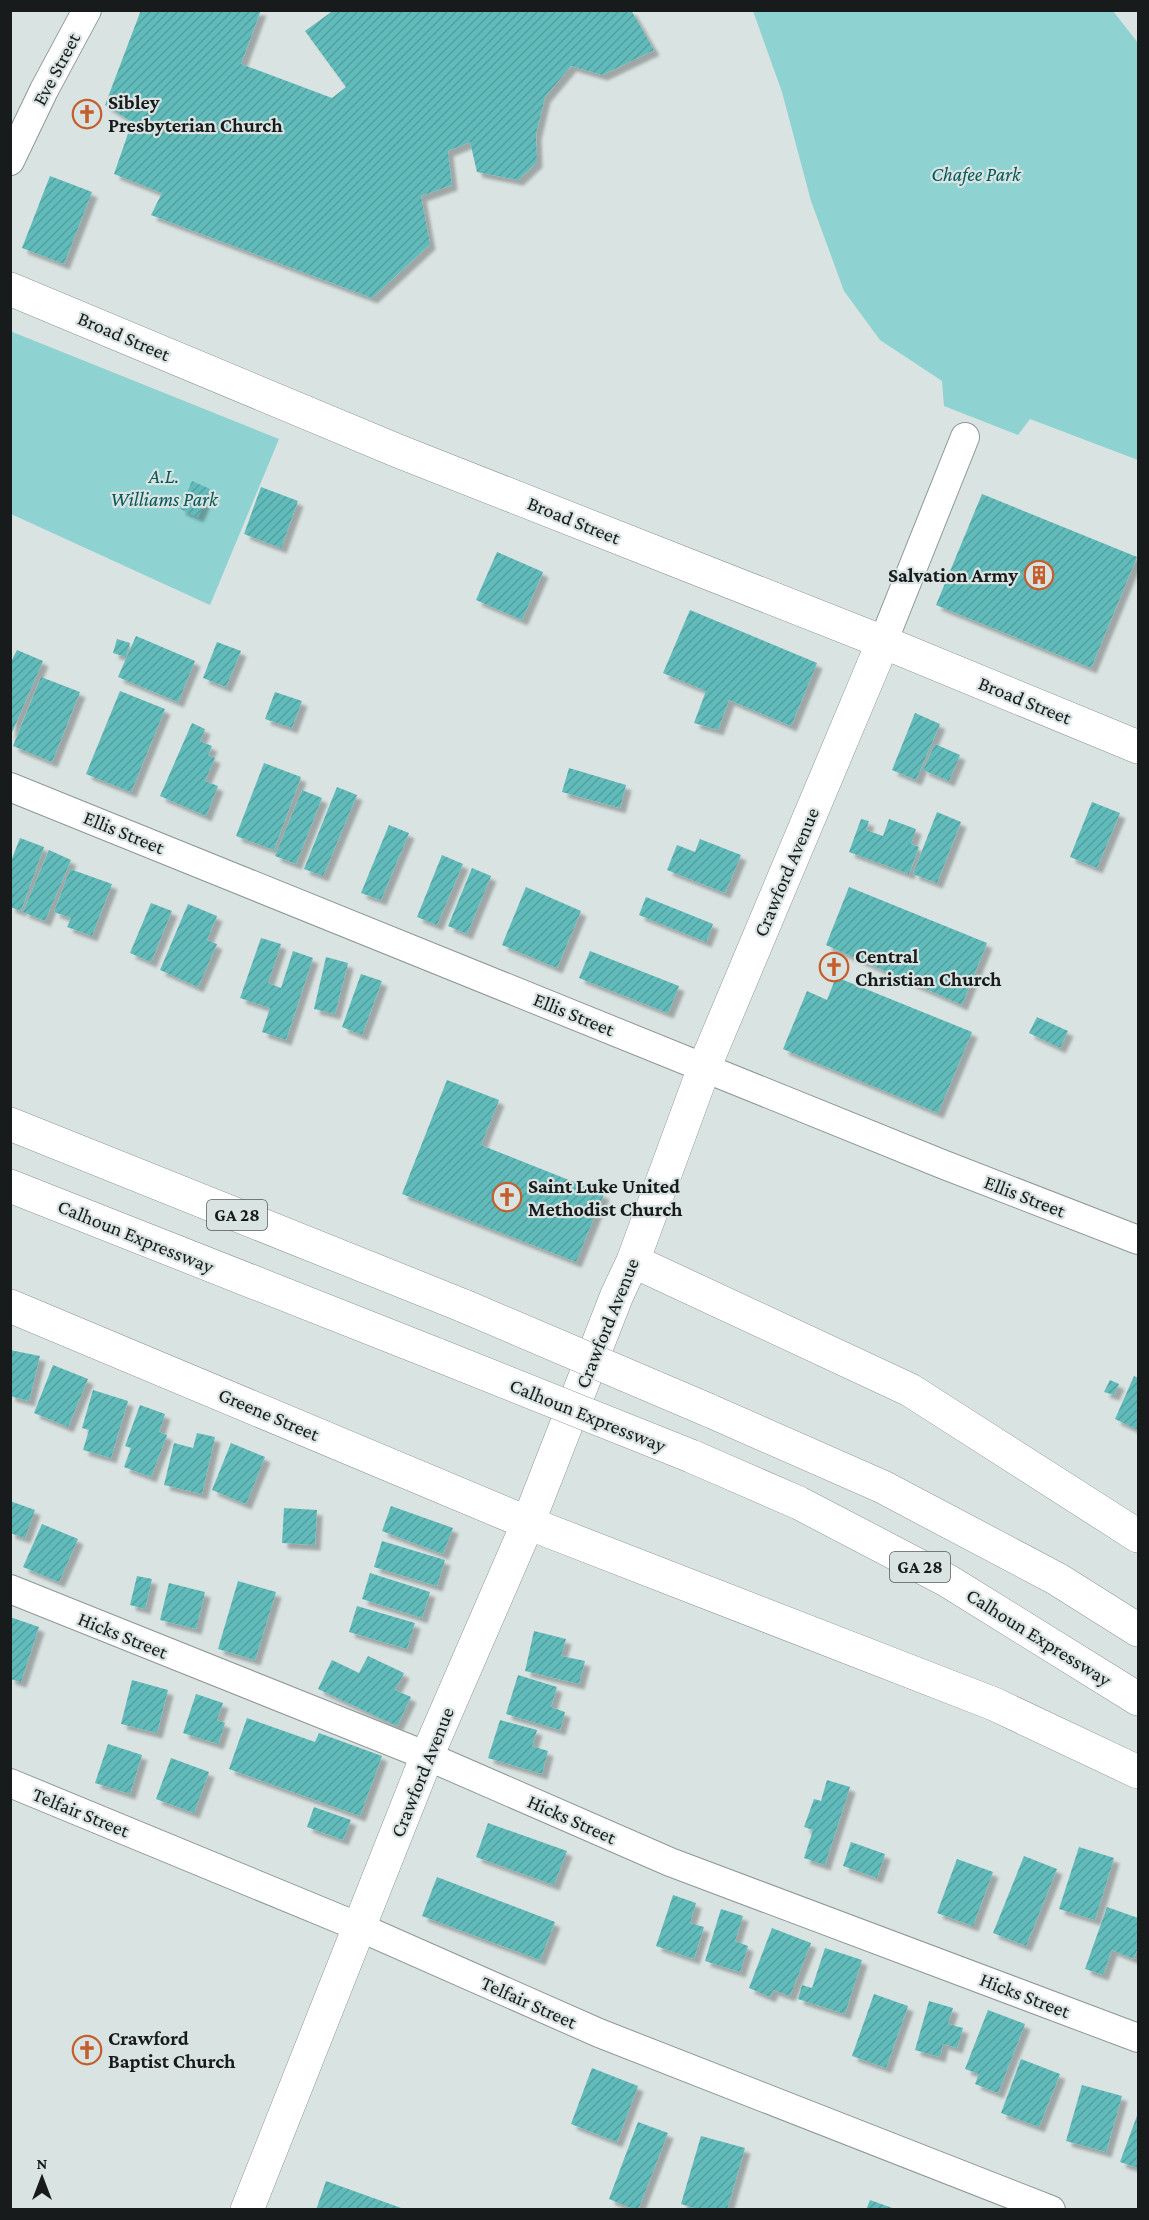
<svg xmlns="http://www.w3.org/2000/svg" width="1149" height="2220" viewBox="0 0 1149 2220" font-family="'Crimson Pro',serif">
<style>
.green{fill:#8ed2d1}
.building{fill:url(#building-hatch);filter:url(#shadow)}
.lines{fill:none;stroke-linecap:round;stroke-linejoin:round}
.minor-casing{stroke:#8f9898;stroke-width:30}
.tertiary-casing{stroke:#8f9898;stroke-width:34}
.secondary-casing{stroke:#8f9898;stroke-width:34}
.motorway-casing{stroke:#8f9898;stroke-width:34}
.minor{stroke:#fff;stroke-width:28}
.tertiary{stroke:#fff;stroke-width:33}
.secondary{stroke:#fff;stroke-width:33}
.motorway{stroke:#fff;stroke-width:33}
.motorway-bridge-casing{stroke:#8f9898;stroke-width:34;stroke-linecap:butt}
.motorway-bridge{stroke:#fff;stroke-width:33}
.labels{text-anchor:middle;stroke-width:4.5;stroke-linejoin:round;paint-order:stroke}
.shield{fill:#d9e3e2;stroke:#525757;stroke-width:1.5}
.shield-label{font-size:18px;font-weight:bold;fill:#181b1b}
.street-label{font-size:20px;fill:#181b1b;stroke:#d9e3e2}
.poi-label{font-size:20px;font-weight:bold;fill:#181b1b;stroke:#d9e3e2;text-anchor:start}
.park-label{font-size:20px;font-style:italic;fill:#055858;stroke:#d9e3e2}
</style>
<defs>
<pattern id="building-hatch" width="6" height="6" patternUnits="userSpaceOnUse" patternTransform="scale(1.5)"><rect width="6" height="6" fill="#60bbba"/><path d="M-1 1l2-2M0 6l6-6M5 7l2-2" fill="none" stroke="#53a09f"/></pattern>
<filter id="shadow"><feDropShadow dx="5.5" dy="5.5" stdDeviation="1.5" flood-color="#0004"/></filter>
</defs>
<rect width="100%" height="100%" fill="#d9e3e2"/>
<!-- green -->
<g class="green">
<polygon points="753,11 1113,11 1138,43 1138,460 1030,419 1018,435 944,406 942,381 880,340 844,291 811,201 782,92"/>
<polygon points="10,331 279,439 210,605 11,514"/>
</g>
<!-- building -->
<g class="building">
<polygon points="141,10 261,10 241,64 332,98 346,87 305,31 334,10 631,10 654,50 602,75 571,66 545,97 536,134 537,162 518,180 477,172 470,142 448,151 452,185 421,196 430,244 372,298 151,215 162,193 114,174 132,122 105,105"/>
<polygon points="50,176 92,192 64,264 22,248"/>
<polygon points="192,481 210,489 198,517 180,509"/>
<polygon points="261,487 298,501 281,548 244,534"/>
<polygon points="982,494 1137,557 1091,668 936,605"/>
<polygon points="497,552 543,572 522,620 476,600"/>
<polygon points="690,610 817,663 791,726 729,700 718,730 694,723 706,691 663,673"/>
<polygon points="136,636 195,661 178,702 118,677"/>
<polygon points="117,639 130,643 126,657 113,653"/>
<polygon points="217,642 241,651 226,687 203,678"/>
<polygon points="17,650 43,661 10,737 10,664"/>
<polygon points="41,677 80,692 52,762 13,746"/>
<polygon points="120,691 165,709 131,792 86,774"/>
<polygon points="275,692 302,701 292,728 265,719"/>
<polygon points="915,713 940,724 916,780 892,770"/>
<polygon points="192,723 205,729 200,741 212,746 208,755 215,758 205,781 218,786 206,816 160,796"/>
<polygon points="935,744 960,755 949,781 923,770"/>
<polygon points="264,763 301,777 274,850 236,836"/>
<polygon points="569,768 626,785 620,808 562,792"/>
<polygon points="337,787 357,795 323,876 304,869"/>
<polygon points="302,790 322,798 296,864 275,856"/>
<polygon points="1092,802 1120,813 1097,868 1070,857"/>
<polygon points="937,812 961,822 937,883 913,874"/>
<polygon points="861,819 869,821 866,830 883,836 889,819 916,829 911,844 919,847 909,874 849,852"/>
<polygon points="389,825 409,833 381,900 361,893"/>
<polygon points="20,838 44,847 21,911 10,907 10,864"/>
<polygon points="700,839 741,855 725,893 667,870 677,845 695,852"/>
<polygon points="49,850 71,860 45,921 23,912"/>
<polygon points="442,855 463,864 437,925 417,917"/>
<polygon points="472,868 491,876 467,934 448,926"/>
<polygon points="70,869 112,884 92,936 67,927 71,918 54,912"/>
<polygon points="526,887 581,911 557,968 502,945"/>
<polygon points="849,887 987,943 962,1005 826,945"/>
<polygon points="646,897 713,924 706,942 639,915"/>
<polygon points="151,903 172,911 151,962 130,953"/>
<polygon points="188,904 217,916 207,940 217,944 198,987 160,970"/>
<polygon points="261,938 281,944 268,983 281,988 293,951 313,958 286,1040 262,1032 270,1008 240,998"/>
<polygon points="590,951 679,986 668,1013 579,978"/>
<polygon points="326,957 348,963 335,1014 314,1009"/>
<polygon points="361,974 382,981 362,1035 342,1027"/>
<polygon points="836,977 972,1032 938,1113 783,1049 807,991 827,1000"/>
<polygon points="1037,1017 1068,1031 1060,1048 1029,1033"/>
<polygon points="447,1080 499,1100 481,1145 604,1194 576,1262 402,1194"/>
<polygon points="10,1350 40,1356 29,1401 10,1396"/>
<polygon points="53,1365 88,1379 68,1427 34,1413"/>
<polygon points="1134,1376 1138,1378 1138,1430 1115,1419"/>
<polygon points="1110,1380 1119,1384 1114,1395 1104,1392"/>
<polygon points="93,1390 128,1401 111,1458 83,1450 89,1430 82,1428"/>
<polygon points="140,1405 165,1414 159,1432 167,1435 151,1477 124,1467 131,1448 125,1446"/>
<polygon points="197,1433 215,1437 202,1494 164,1485 174,1443 193,1448"/>
<polygon points="231,1443 265,1457 246,1504 212,1490"/>
<polygon points="10,1501 35,1510 25,1538 10,1533"/>
<polygon points="391,1506 453,1528 443,1554 382,1531"/>
<polygon points="284,1508 317,1510 315,1545 282,1543"/>
<polygon points="42,1524 78,1539 59,1582 23,1567"/>
<polygon points="382,1541 445,1560 437,1586 374,1567"/>
<polygon points="370,1573 430,1592 422,1618 362,1599"/>
<polygon points="137,1576 152,1579 145,1609 130,1605"/>
<polygon points="238,1581 276,1592 255,1660 218,1649"/>
<polygon points="169,1583 205,1592 196,1629 160,1620"/>
<polygon points="357,1606 415,1623 407,1649 349,1632"/>
<polygon points="10,1617 39,1627 21,1682 10,1679"/>
<polygon points="534,1631 566,1639 561,1656 585,1661 579,1684 525,1671"/>
<polygon points="368,1656 404,1673 395,1690 411,1697 397,1726 318,1689 332,1660 359,1673"/>
<polygon points="518,1675 557,1687 551,1707 565,1712 560,1730 506,1714"/>
<polygon points="132,1680 168,1690 157,1733 121,1724"/>
<polygon points="196,1694 223,1703 217,1720 225,1723 218,1744 183,1733"/>
<polygon points="247,1718 315,1742 319,1733 382,1756 360,1816 229,1769"/>
<polygon points="500,1720 537,1730 532,1746 548,1751 542,1774 488,1758"/>
<polygon points="108,1744 142,1755 130,1794 95,1783"/>
<polygon points="171,1758 209,1772 194,1813 156,1799"/>
<polygon points="827,1780 850,1787 825,1865 804,1858 813,1830 804,1827 814,1799 821,1801"/>
<polygon points="314,1807 351,1820 343,1840 307,1827"/>
<polygon points="488,1823 567,1851 554,1885 476,1857"/>
<polygon points="851,1842 885,1854 877,1878 843,1866"/>
<polygon points="1079,1847 1114,1858 1095,1920 1059,1909"/>
<polygon points="1024,1856 1057,1869 1026,1946 993,1933"/>
<polygon points="957,1859 993,1872 973,1926 937,1913"/>
<polygon points="437,1877 555,1922 540,1960 422,1916"/>
<polygon points="673,1895 696,1903 690,1923 704,1927 694,1959 656,1946"/>
<polygon points="1107,1907 1138,1918 1138,1947 1134,1959 1112,1950 1103,1975 1085,1969"/>
<polygon points="721,1909 743,1916 735,1941 748,1946 740,1972 705,1961"/>
<polygon points="772,1928 811,1943 790,1996 773,1990 770,1997 749,1988"/>
<polygon points="825,1948 862,1960 845,2014 798,1999 802,1985 812,1988"/>
<polygon points="874,1994 908,2006 886,2068 852,2056"/>
<polygon points="929,2001 953,2008 948,2024 963,2028 957,2048 943,2044 940,2057 915,2050"/>
<polygon points="988,2010 1025,2024 998,2093 975,2084 979,2074 965,2069"/>
<polygon points="1021,2059 1060,2074 1039,2127 1001,2113"/>
<polygon points="592,2068 638,2086 617,2142 571,2124"/>
<polygon points="1082,2085 1122,2096 1106,2152 1066,2141"/>
<polygon points="1138,2113 1138,2168 1120,2162"/>
<polygon points="638,2122 668,2133 638,2210 636,2210 609,2199"/>
<polygon points="701,2136 745,2148 727,2210 700,2210 681,2204"/>
<polygon points="326,2181 404,2209 404,2210 316,2210"/>
<polygon points="870,2200 895,2209 895,2210 866,2210"/>
</g>
<g class="lines">
<!-- minor casing -->
<g class="minor-casing">
<g id="minor">
<polyline points="10,161 44,90 87,10"/>
<polyline points="883,642 965,437"/>
<polyline points="10,787 942,1164 1138,1240"/>
<polyline points="10,1589 427,1756 670,1862 1138,2038"/>
<polyline points="10,1783 359,1927 599,2033 1051,2210"/>
</g>
</g>
<!-- tertiary casing -->
<g class="tertiary-casing">
<g id="tertiary">
<polyline points="10,1306 528,1523"/>
<polyline points="247,2210 427,1756 528,1523 617,1295 633,1261 704,1068 883,642"/>
</g>
</g>
<!-- secondary casing -->
<g class="secondary-casing">
<polyline id="secondary" points="10,289 398,451 883,642 1138,747"/>
</g>
<!-- motorway casing -->
<g class="motorway-casing">
<g id="motorway">
<polyline points="10,1124 464,1306"/>
<polyline points="10,1186 438,1355"/>
<polyline points="633,1261 910,1390 1138,1536"/>
<polyline points="708,1410 883,1487 1057,1579 1138,1630"/>
<polyline points="691,1456 799,1503 948,1581 1138,1699"/>
<polyline points="528,1523 994,1704 1138,1772"/>
</g>
</g>
<!-- minor -->
<use href="#minor" class="minor"/>
<!-- tertiary -->
<use href="#tertiary" class="tertiary"/>
<!-- secondary -->
<use href="#secondary" class="secondary"/>
<!-- motorway -->
<use href="#motorway" class="motorway"/>
<!-- motorway-bridge casing -->
<g class="motorway-bridge-casing">
<g id="motorway-bridge">
<polyline points="464,1306 708,1410"/>
<polyline points="438,1355 691,1456"/>
</g>
</g>
<!-- motorway-bridge -->
<use href="#motorway-bridge" class="motorway-bridge"/>
</g>
<!-- icons -->
<defs>
<g id="church-ring" transform="scale(1.5)"><circle r="9.5" fill="#d9e3e2" stroke="#c45f2d" stroke-width="1.5"/><path d="M-1.2-6h2.4v3.5h3.3v2.4h-3.3V6h-2.4V-.1h-3.3v-2.4h3.3Z" fill="#c45f2d"/></g>
<g id="building-ring" transform="scale(1.5)"><circle r="9.5" fill="#d9e3e2" stroke="#c45f2d" stroke-width="1.5"/><path d="M-4-6H4V6H1V3H-1V6H-4ZM-2.5-4.3h1.7v1.8h-1.7ZM.8-4.3h1.7v1.8H.8ZM-2.5-1h1.7V.8h-1.7ZM.8-1h1.7V.8H.8Z" fill="#c45f2d"/></g>
</defs>
<g fill-rule="evenodd">
<use href="#church-ring" x="87" y="114"/>
<use href="#building-ring" x="1039" y="575"/>
<use href="#church-ring" x="834" y="967"/>
<use href="#church-ring" x="507" y="1197"/>
<use href="#church-ring" x="87" y="2050"/>
</g>
<g class="labels">
<!-- shield labels -->
<g class="shield">
<rect x="207" y="1200" width="60" height="30" rx="4.5"/>
<rect x="890" y="1552" width="60" height="30" rx="4.5"/>
</g>
<g class="shield-label">
<text x="237" y="1221">GA 28</text>
<text x="920" y="1573">GA 28</text>
</g>
<!-- street labels -->
<g class="street-label">
<text transform="translate(56 69) rotate(-62)" y="7">Eve Street</text>
<text transform="translate(124 336) rotate(23)" y="7">Broad Street</text>
<text transform="translate(574 520) rotate(22)" y="7">Broad Street</text>
<text transform="translate(1025 700) rotate(22)" y="7">Broad Street</text>
<text transform="translate(124 832) rotate(22)" y="7">Ellis Street</text>
<text transform="translate(786 872) rotate(-67)" y="7">Crawford Avenue</text>
<text transform="translate(574 1014) rotate(22)" y="7">Ellis Street</text>
<text transform="translate(1025 1196) rotate(21)" y="7">Ellis Street</text>
<text transform="translate(136 1236) rotate(22)" y="7">Calhoun Expressway</text>
<text transform="translate(607 1323) rotate(-68)" y="7">Crawford Avenue</text>
<text transform="translate(269 1414) rotate(23)" y="7">Greene Street</text>
<text transform="translate(588 1415) rotate(22)" y="7">Calhoun Expressway</text>
<text transform="translate(123 1635) rotate(22)" y="7">Hicks Street</text>
<text transform="translate(1039 1637) rotate(32)" y="7">Calhoun Expressway</text>
<text transform="translate(422 1772) rotate(-68)" y="7">Crawford Avenue</text>
<text transform="translate(81 1812) rotate(22)" y="7">Telfair Street</text>
<text transform="translate(572 1819) rotate(24)" y="7">Hicks Street</text>
<text transform="translate(1025 1995) rotate(21)" y="7">Hicks Street</text>
<text transform="translate(529 2002) rotate(24)" y="7">Telfair Street</text>
</g>
<!-- poi labels -->
<g class="poi-label">
<text x="108" y="109">Sibley<tspan x="108" dy="23">Presbyterian Church</tspan></text>
<text x="1018" y="582" text-anchor="end">Salvation Army</text>
<text x="855" y="963">Central<tspan x="855" dy="23">Christian Church</tspan></text>
<text x="528" y="1193">Saint Luke United<tspan x="528" dy="23">Methodist Church</tspan></text>
<text x="108" y="2045">Crawford<tspan x="108" dy="23">Baptist Church</tspan></text>
</g>
<!-- park labels -->
<g class="park-label">
<text x="976" y="181">Chafee Park</text>
<text x="164" y="483">A.L.<tspan x="164" dy="23">Williams Park</tspan></text>
</g>
</g>
<!-- border -->
<rect width="1149" height="2220" fill="none" stroke="#181b1b" stroke-width="24"/>
<!-- north arrow -->
<g transform="translate(42 2178)" stroke="#d9e3e2" stroke-width="4.5" paint-order="stroke">
<path d="M0-4.5L10 22L0 15L-10 22Z" fill="#181b1b"/>
<text y="-9" font-size="16" font-weight="bold" text-anchor="middle" fill="#181b1b">N</text>
</g>
</svg>
